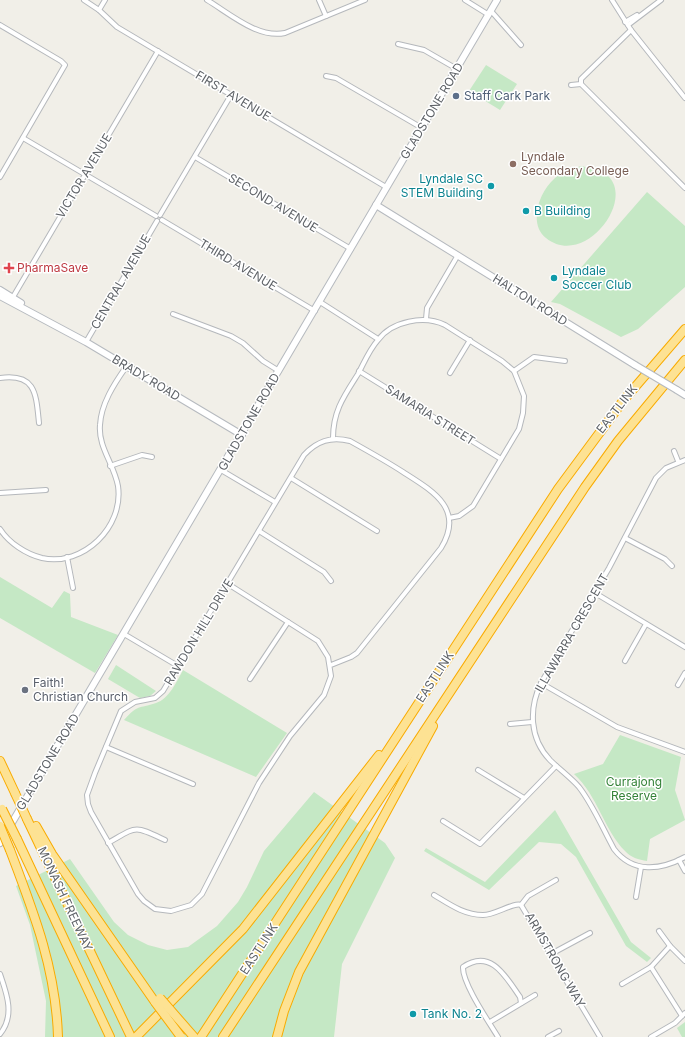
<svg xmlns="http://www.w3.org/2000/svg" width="685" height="1037" viewBox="0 0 685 1037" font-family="Inter,sans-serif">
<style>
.green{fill:#c5e8c5}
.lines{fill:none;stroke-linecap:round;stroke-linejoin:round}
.street-casing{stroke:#b5b8bc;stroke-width:6}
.secondary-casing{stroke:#b6babf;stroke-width:8}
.highway-casing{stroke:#f9ab00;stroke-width:10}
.street{stroke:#fff;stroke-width:4}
.secondary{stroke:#fff;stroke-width:6}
.highway{stroke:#fde293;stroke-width:8}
.secondary-bridge-casing{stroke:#b6babf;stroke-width:8;stroke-linecap:butt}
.highway-bridge-casing{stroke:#f9ab00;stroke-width:10;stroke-linecap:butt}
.secondary-bridge{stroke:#fff;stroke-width:6}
.highway-bridge{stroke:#fde293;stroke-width:8}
.service-dot{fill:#5c6f8a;stroke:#fff;stroke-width:1.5}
.education-dot{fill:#8d6e63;stroke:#fff;stroke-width:1.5}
.culture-dot{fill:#0f9aa8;stroke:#fff;stroke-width:1.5}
.health-dot{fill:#e0444e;stroke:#fff;stroke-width:1.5}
.worship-dot{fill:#6b7280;stroke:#fff;stroke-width:1.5}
.labels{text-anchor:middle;stroke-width:3;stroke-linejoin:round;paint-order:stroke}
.street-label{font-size:12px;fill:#5f6368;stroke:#fff}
.service-label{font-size:12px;fill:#4e5e75;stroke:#fff;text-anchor:start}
.education-label{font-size:12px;fill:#785e54;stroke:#fff;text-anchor:start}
.culture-label{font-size:12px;fill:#0d838f;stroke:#fff;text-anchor:start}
.health-label{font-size:12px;fill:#be3a42;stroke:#fff;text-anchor:start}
.worship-label{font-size:12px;fill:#5b616d;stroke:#fff;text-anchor:start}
.park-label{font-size:12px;fill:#348238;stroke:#fff}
</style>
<rect width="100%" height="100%" fill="#f1efe8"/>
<!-- green -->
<g class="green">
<polygon points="486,65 517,84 500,110 469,91"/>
<path d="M581,166c9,2 21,4 28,11 25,26 -26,91 -63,61 -18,-14 -7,-46 8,-59 7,-7 17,-10 27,-13z"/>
<polygon points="647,192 685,226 685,287 638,329 621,337 560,304 551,302"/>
<polygon points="0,577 52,608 64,591 70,594 71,617 118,635 95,673 0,618"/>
<polygon points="116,665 156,691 150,696 140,698 108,679"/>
<path d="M183,670l104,63 -31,44 -132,-57c14,-16 14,-11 32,-17 13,-4 21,-22 27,-33z"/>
<path d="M620,735l61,22 -6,33 10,30 -35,19 -3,22c-8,-1 -17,-4 -22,-10 -21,-21 -27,-55 -51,-77l29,-10z"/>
<polygon points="314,792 385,843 395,858 342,964 334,1037 45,1037 46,1001 30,925 16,886 70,859 114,922 128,935 148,945 167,950 188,947 217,926 238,902 247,887 264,851"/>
<polygon points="555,810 631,942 651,958 647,962 626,946 576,857 561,844 539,842 489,890 424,851 426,848 485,882"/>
<polygon points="685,1022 685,1037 682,1037 677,1028"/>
</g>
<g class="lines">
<!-- street casing -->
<g class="street-casing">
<g id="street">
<polyline points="84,0 99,10 117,27 386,187"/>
<path d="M207,0c22,13 51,39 78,33l80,-33"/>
<polyline points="319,0 326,16"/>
<polyline points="465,0 489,15"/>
<polyline points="612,0 631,30 685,98"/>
<polyline points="99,10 105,0"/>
<polyline points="491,11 521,45"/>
<polyline points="625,22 637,15"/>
<polyline points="0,25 61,61 65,65 0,177"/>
<polyline points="628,25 661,0"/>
<polyline points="631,30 581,79 581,84 685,188"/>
<polyline points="398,44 424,50 457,69"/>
<polyline points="326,76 336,78 422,128"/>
<polyline points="571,85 581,84"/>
<polyline points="23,138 156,216"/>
<polyline points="195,157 351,249"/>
<polyline points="160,215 231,95"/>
<polyline points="162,220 315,311"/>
<polyline points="13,297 158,51"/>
<polyline points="320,302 378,339"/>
<polyline points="173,314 231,336 243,343 263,361 279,371"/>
<polyline points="426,319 427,308 458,255"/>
<polyline points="86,342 157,221"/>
<polyline points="359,371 501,459"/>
<polyline points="514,371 534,357 565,361"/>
<polyline points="450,373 470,340"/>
<path d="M0,378c36,-5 36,16 39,45"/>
<path d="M333,438c0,-27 11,-42 25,-64 6,-11 11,-24 20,-34 14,-19 46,-25 67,-15l57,36 12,10 10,25 -1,17 -4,16 -46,77 -14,10 -10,2"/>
<polyline points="674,451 678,461"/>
<path d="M685,460l-19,8 -10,10 -47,90 -68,115c-12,25 -12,55 9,77 9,9 20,17 29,27 14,18 24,42 35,62 19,25 47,21 71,8"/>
<polyline points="110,466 142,455 152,457"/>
<polyline points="221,470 275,502"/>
<polyline points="291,478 377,531"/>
<polyline points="0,493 46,490"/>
<path d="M0,529c9,14 26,25 42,29 41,9 82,-31 76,-72 -4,-22 -20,-39 -18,-61 1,-21 14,-41 26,-58"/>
<polyline points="259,531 324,572 331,581"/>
<polyline points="625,538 665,559 672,566"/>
<polyline points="67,557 73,588"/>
<path d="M228,584l90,57 10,16 3,19 -7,19 -34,41 -31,47 -57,111 -11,11 -20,6 -16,-2 -11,-8 -6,-7 -47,-82 -3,-8 -1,-9 8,-22 26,-62 14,-9 20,-4 8,-7 141,-236c13,-14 27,-19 46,-14 18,10 36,20 53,31 30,19 62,37 38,76l-84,105 -6,4 -20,8"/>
<polyline points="595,593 685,647"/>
<polyline points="124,634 178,666"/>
<polyline points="625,661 646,624"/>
<polyline points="250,679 288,622"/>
<polyline points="541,683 617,727 685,752"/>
<polyline points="678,685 685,673"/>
<polyline points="510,724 532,722"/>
<polyline points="106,747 193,784"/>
<polyline points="478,770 524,798"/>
<polyline points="443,821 480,844 556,766"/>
<path d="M108,843c30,-17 25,-18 57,-3"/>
<polyline points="679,860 685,871"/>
<path d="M434,895c15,9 30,20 49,20 12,0 31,-13 38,-10l79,132"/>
<polyline points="636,897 641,867"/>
<polyline points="521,905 528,896 556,880"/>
<polyline points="659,931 670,946 685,961"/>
<polyline points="670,946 651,967 682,1016"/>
<polyline points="551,954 590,933"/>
<path d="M0,974c7,20 15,42 0,60"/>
<polyline points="622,984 651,967"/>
<polyline points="490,1022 535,995"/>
<path d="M498,1037c-9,-15 -36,-54 -35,-70 28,-19 43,10 57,30l1,6"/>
<polyline points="548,1037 559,1031"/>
<polyline points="651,1037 675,1023 685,1013"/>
</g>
</g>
<!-- secondary casing -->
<g class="secondary-casing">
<g id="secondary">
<polyline points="376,205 635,365"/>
<polyline points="0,290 21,303"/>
<polyline points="0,296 86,342 242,435"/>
<polyline points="677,390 685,395"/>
<polyline points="0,843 497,0"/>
</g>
</g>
<!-- highway casing -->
<g class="highway-casing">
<g id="highway">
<polyline points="0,761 15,793"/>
<polyline points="27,819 131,1037"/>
<polyline points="36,826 52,854 155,1002"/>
<polyline points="17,839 110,1037"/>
<path d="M10,850c24,63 46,119 48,187"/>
<polyline points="136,1037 243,929 379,755"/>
<polyline points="201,1037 558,489 623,401 685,329"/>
<polyline points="223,1037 585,487 618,441 685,360"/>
<polyline points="277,1037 284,1011 299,972 433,726"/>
</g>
</g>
<!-- street -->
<use href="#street" class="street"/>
<!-- secondary -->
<use href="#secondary" class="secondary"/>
<!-- highway -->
<use href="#highway" class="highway"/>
<!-- secondary-bridge casing -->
<g class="secondary-bridge-casing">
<polyline id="secondary-bridge" points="635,365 677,390"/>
</g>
<!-- highway-bridge casing -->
<g class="highway-bridge-casing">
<g id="highway-bridge">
<polyline points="15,793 27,819"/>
<polyline points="2,809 17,839"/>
<polyline points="0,826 10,850"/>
<polyline points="160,998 194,1037"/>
<polyline points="155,1002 181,1037"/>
</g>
</g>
<!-- secondary-bridge -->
<use href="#secondary-bridge" class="secondary-bridge"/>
<!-- highway-bridge -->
<use href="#highway-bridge" class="highway-bridge"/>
</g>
<!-- markers -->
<circle class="service-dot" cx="456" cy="96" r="4"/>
<circle class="education-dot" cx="513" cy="164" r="4"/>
<g class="culture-dot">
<circle cx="491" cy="186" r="4"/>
<circle cx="526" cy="211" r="4"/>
<circle cx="554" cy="278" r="4"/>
<circle cx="413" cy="1014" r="4"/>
</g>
<path class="health-dot" d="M7 262h4v4h4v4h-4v4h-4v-4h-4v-4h4z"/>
<circle class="worship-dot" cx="25" cy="690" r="4"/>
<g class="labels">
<!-- street labels -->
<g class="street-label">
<text transform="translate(233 96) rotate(31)" y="4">FIRST AVENUE</text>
<text transform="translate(432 111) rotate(-59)" y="4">GLADSTONE ROAD</text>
<text transform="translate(84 176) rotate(-59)" y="4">VICTOR AVENUE</text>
<text transform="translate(273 203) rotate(31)" y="4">SECOND AVENUE</text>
<text transform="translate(238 265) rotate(31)" y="4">THIRD AVENUE</text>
<text transform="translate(121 282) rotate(-60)" y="4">CENTRAL AVENUE</text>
<text transform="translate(530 300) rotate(32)" y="4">HALTON ROAD</text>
<text transform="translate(146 378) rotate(31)" y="4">BRADY ROAD</text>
<text transform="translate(617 409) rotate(-52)" y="4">EASTLINK</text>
<text transform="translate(430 415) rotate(32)" y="4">SAMARIA STREET</text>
<text transform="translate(249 422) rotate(-60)" y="4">GLADSTONE ROAD</text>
<text transform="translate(199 632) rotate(-59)" y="4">RAWDON HILL DRIVE</text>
<text transform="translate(572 633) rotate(-60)" y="4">ILLAWARRA CRESCENT</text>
<text transform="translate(435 677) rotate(-57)" y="4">EASTLINK</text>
<text transform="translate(48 762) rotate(-59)" y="4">GLADSTONE ROAD</text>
<text transform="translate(65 899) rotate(65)" y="4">MONASH FREEWAY</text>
<text transform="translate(259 949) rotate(-57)" y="4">EASTLINK</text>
<text transform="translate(555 960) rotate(60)" y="4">ARMSTRONG WAY</text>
</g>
<!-- service labels -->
<g class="service-label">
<text x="464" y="100">Staff Cark Park</text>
</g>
<!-- education labels -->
<g class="education-label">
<text x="521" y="161">Lyndale<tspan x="521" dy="14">Secondary College</tspan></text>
</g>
<!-- culture labels -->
<g class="culture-label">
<text x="483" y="183" text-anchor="end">Lyndale SC<tspan x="483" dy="14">STEM Building</tspan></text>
<text x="534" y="215">B Building</text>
<text x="562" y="275">Lyndale<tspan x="562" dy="14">Soccer Club</tspan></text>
<text x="421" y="1018">Tank No. 2</text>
</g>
<!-- health labels -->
<g class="health-label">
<text x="17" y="272">PharmaSave</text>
</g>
<!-- worship labels -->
<g class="worship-label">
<text x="33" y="687">Faith!<tspan x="33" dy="14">Christian Church</tspan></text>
</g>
<!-- park labels -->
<g class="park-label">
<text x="634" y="786">Currajong<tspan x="634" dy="14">Reserve</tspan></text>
</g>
</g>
</svg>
